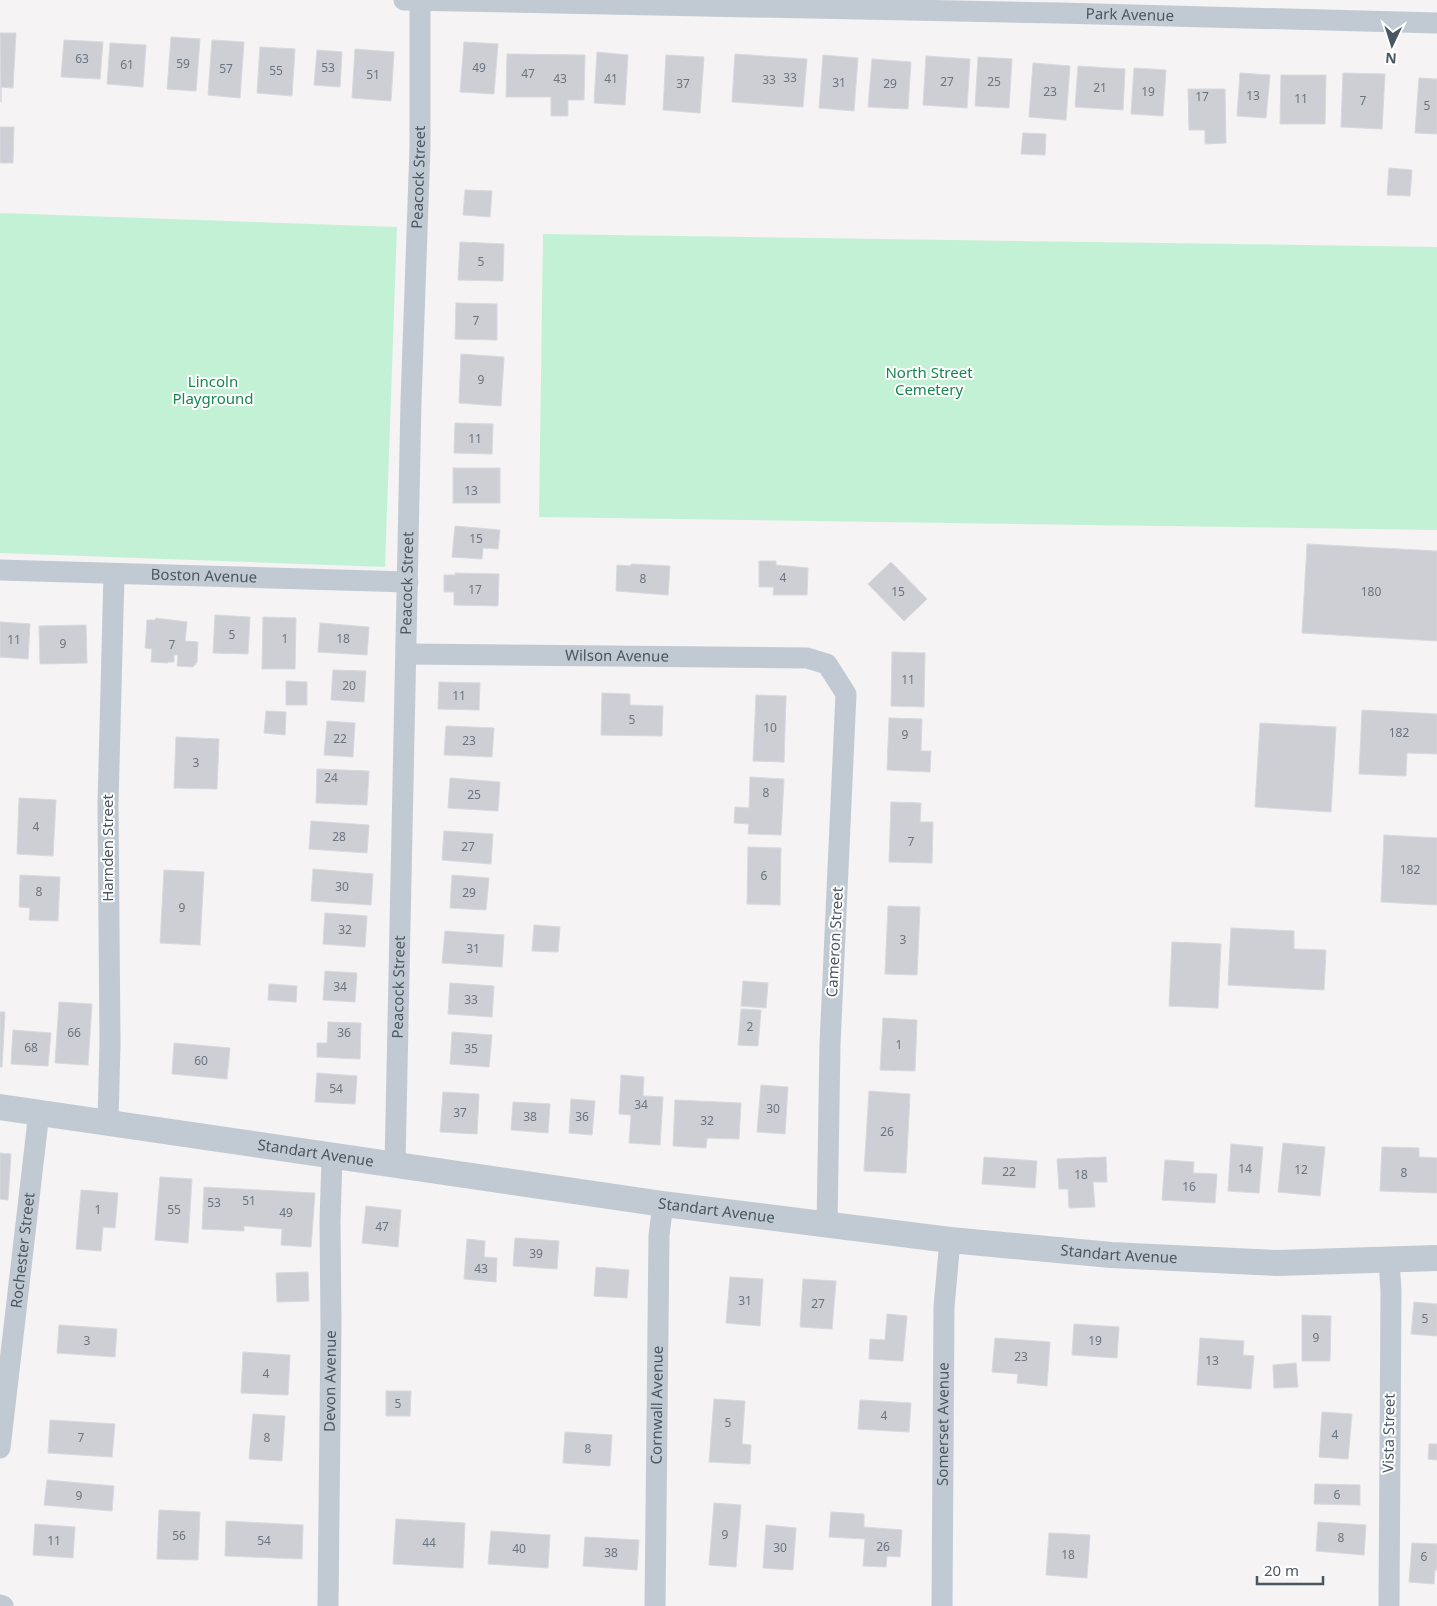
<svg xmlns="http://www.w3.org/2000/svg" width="1437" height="1606" viewBox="0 0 1437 1606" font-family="'Noto Sans',sans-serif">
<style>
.green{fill:#c3f1d5}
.building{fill:#cdcfd5;stroke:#d7d9de}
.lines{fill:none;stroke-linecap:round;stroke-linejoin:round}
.minor{stroke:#c1cad2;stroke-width:21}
.tertiary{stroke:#c1cad2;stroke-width:26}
.labels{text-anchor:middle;stroke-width:4;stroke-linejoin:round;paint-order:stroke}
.number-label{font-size:12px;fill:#6b747e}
.street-label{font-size:15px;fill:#4a5661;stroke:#fff}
.park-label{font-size:15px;fill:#17864f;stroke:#fff}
</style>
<rect width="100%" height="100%" fill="#f5f3f3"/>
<!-- green -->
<g class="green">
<polygon points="0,213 397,227 385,567 0,553"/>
<polygon points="543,234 1437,247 1437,530 539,517"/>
</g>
<!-- building -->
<g class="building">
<polygon points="0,33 16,33 13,88 1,87 1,102"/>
<polygon points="171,37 200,39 196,91 167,89"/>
<polygon points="64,40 103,42 100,79 61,77"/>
<polygon points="212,40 244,42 240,98 208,95"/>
<polygon points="464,42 498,44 494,94 460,92"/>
<polygon points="110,43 146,45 143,87 107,84"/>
<polygon points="260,47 295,49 292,96 257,93"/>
<polygon points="355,49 394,52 391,101 352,98"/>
<polygon points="317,50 342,52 340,87 314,85"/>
<polygon points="597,52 628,55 625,105 594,103"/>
<polygon points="507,54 585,55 584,100 568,100 568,116 551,116 551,97 506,97"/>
<polygon points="735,54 807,59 803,107 732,102"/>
<polygon points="666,55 704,57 700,113 663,110"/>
<polygon points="823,55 858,58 854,111 819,108"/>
<polygon points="926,56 970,59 967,108 923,105"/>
<polygon points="978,57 1012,59 1009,108 975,106"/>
<polygon points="872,59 911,62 908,109 868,107"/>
<polygon points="1033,63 1070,66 1066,120 1029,117"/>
<polygon points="1078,66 1125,69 1123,110 1075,107"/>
<polygon points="1134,68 1166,70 1163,116 1131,114"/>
<polygon points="1240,73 1270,75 1266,118 1237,116"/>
<polygon points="1343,73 1385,74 1382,129 1341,127"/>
<polygon points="1281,75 1326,75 1325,124 1280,124"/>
<polygon points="1419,78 1437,79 1437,134 1415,133"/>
<polygon points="1188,89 1225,89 1226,143 1205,144 1205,130 1189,130"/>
<polygon points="0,127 14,127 13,163 0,163"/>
<polygon points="1023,133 1046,134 1045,155 1021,154"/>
<polygon points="1389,168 1412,170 1410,196 1387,195"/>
<polygon points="465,190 492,191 490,217 463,215"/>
<polygon points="460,242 504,244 503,281 458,280"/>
<polygon points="456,303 497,304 497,340 455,339"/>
<polygon points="461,354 504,357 501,406 459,403"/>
<polygon points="455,423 493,424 492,454 454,453"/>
<rect x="453" y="468" width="47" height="35"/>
<polygon points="455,526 500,530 498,549 483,548 482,559 452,557"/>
<polygon points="1307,544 1437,551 1437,641 1302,633"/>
<polygon points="759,561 776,561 776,565 808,568 807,595 773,595 774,587 759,587"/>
<polygon points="891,562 927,599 904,621 868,584"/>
<polygon points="631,564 670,566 668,595 616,591 617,565 631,566"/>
<polygon points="455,573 499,574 498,606 454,605 454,592 444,592 444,575 456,575"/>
<polygon points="215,615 250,617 248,654 213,653"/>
<polygon points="263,617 296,618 295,669 262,669"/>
<polygon points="156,618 187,622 185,641 198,642 197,662 193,667 177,666 178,655 174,655 174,662 168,662 168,663 151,662 152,649 145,648 147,620 155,620"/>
<polygon points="0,622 30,624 28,659 0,657"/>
<polygon points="320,623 369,627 367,655 318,652"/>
<polygon points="86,625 87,663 40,664 39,626"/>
<polygon points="892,652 925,653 924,707 891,706"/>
<polygon points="333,670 366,671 364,702 331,700"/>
<polygon points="286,681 307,682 307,705 286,705"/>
<polygon points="439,682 480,683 479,710 438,709"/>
<polygon points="602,693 630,694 630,705 663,706 662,736 601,735"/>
<polygon points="756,695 786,696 784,762 753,761"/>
<polygon points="1362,710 1437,714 1437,754 1407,753 1406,776 1359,774"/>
<polygon points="266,711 286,712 285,735 264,733"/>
<polygon points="889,718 922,719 921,751 931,751 930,772 887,770"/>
<polygon points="327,721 355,723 353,757 324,755"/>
<polygon points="1260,723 1336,727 1331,812 1255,807"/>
<polygon points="446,726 494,728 492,757 444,755"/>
<polygon points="176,737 219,739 217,789 174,788"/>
<polygon points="317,769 369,771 367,805 316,803"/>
<polygon points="750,777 784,779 781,835 748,834 749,824 734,823 735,807 749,808"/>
<polygon points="450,778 500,782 498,811 448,808"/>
<polygon points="19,798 56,800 53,856 17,854"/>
<polygon points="891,802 921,803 920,822 933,822 932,863 889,862"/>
<polygon points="311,821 369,825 367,853 309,849"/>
<polygon points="444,831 493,834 491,864 442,860"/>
<polygon points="1384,835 1437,838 1437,905 1381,902"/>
<polygon points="748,847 781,848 780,905 747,904"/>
<polygon points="313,869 373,874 371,905 311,901"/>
<polygon points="164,870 204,872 200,945 160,943"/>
<polygon points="20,875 60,877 58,921 29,920 30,908 19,907"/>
<polygon points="452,875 489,878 486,910 450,908"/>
<polygon points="888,906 920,907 917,975 885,974"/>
<polygon points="325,913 367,916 365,947 323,944"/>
<polygon points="534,925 560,927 558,952 532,951"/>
<polygon points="1231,928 1294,931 1294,949 1326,950 1324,990 1228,985"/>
<polygon points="445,931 504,935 502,967 442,963"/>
<polygon points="1172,942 1221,944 1218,1008 1169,1006"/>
<polygon points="325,971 357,973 355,1002 323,1000"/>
<polygon points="743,981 768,983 766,1008 741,1006"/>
<polygon points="450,983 494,986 492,1017 448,1014"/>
<polygon points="269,984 297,986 296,1002 268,1000"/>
<polygon points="59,1002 92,1004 88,1065 55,1063"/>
<polygon points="741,1009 761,1010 758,1046 738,1045"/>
<polygon points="0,1012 5,1012 2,1067 0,1067"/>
<polygon points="883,1018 917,1020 915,1071 880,1070"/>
<polygon points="328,1022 361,1023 360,1059 317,1057 317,1043 327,1043"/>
<polygon points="13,1030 51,1033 48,1066 11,1064"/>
<polygon points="452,1032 492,1035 489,1067 450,1064"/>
<polygon points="174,1043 230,1048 227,1079 172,1074"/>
<polygon points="317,1073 357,1076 355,1104 315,1102"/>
<polygon points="621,1075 644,1077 643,1096 663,1097 660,1145 629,1143 631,1115 619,1114"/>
<polygon points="761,1085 788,1087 785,1134 757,1132"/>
<polygon points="869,1091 910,1094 906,1173 864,1171"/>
<polygon points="443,1092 479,1094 477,1134 440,1132"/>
<polygon points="571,1099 595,1101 592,1135 569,1133"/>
<polygon points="675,1100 741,1103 739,1139 707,1138 706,1148 673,1146"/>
<polygon points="513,1102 550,1104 548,1133 511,1130"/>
<polygon points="1283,1143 1325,1147 1320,1196 1278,1192"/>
<polygon points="1231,1144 1263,1147 1259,1193 1228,1191"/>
<polygon points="1382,1147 1419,1148 1419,1157 1437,1158 1437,1193 1380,1191"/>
<polygon points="0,1153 11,1154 8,1200 0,1199"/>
<polygon points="984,1157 1037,1161 1035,1188 982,1184"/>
<polygon points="1106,1157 1107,1182 1093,1182 1095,1207 1069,1208 1068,1189 1059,1189 1057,1159"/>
<polygon points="1165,1160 1194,1162 1193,1173 1217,1174 1215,1203 1162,1200"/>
<polygon points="160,1177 192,1179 188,1243 155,1240"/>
<polygon points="204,1187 315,1193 311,1247 281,1245 282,1229 244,1226 244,1231 202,1229"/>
<polygon points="81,1190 118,1193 115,1228 103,1227 101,1251 76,1249"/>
<polygon points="366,1206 401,1210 398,1247 362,1243"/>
<polygon points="515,1238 559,1241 557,1269 513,1266"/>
<polygon points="467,1239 485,1241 484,1257 497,1258 496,1282 464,1279"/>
<polygon points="596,1267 629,1270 627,1298 594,1296"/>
<polygon points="308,1272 309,1301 277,1302 276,1273"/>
<polygon points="730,1277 763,1279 760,1326 726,1323"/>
<polygon points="803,1279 836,1281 832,1329 800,1327"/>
<polygon points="1414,1302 1437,1304 1437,1336 1411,1334"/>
<polygon points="887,1314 907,1316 903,1361 869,1359 870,1339 885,1340"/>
<polygon points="1302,1315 1331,1316 1330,1361 1302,1361"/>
<polygon points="1074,1324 1119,1327 1117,1358 1072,1355"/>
<polygon points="59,1325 117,1329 115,1357 57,1353"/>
<polygon points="995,1338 1050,1342 1047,1386 1017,1383 1018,1374 992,1372"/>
<polygon points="1200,1338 1244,1341 1243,1355 1254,1356 1251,1389 1197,1385"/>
<polygon points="243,1352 290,1355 288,1395 241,1393"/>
<polygon points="1296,1363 1298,1387 1274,1388 1273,1365"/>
<polygon points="386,1391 411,1391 410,1416 386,1416"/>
<polygon points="714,1399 745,1401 742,1444 751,1445 750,1464 709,1462"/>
<polygon points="860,1400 911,1403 909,1432 858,1429"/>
<polygon points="1322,1412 1352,1414 1348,1459 1319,1457"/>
<polygon points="253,1414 285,1416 282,1461 249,1459"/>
<polygon points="50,1420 115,1424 112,1457 48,1453"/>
<polygon points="565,1432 612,1435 610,1466 563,1463"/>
<polygon points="1429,1444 1437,1444 1437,1460 1428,1459"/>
<polygon points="47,1480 114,1486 112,1511 44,1505"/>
<polygon points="1315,1484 1360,1485 1360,1505 1314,1504"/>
<polygon points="714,1503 741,1505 736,1567 709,1565"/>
<polygon points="159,1510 200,1512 198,1560 157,1559"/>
<polygon points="831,1512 864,1514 864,1527 902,1530 900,1557 887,1556 886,1567 863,1566 865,1539 829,1537"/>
<polygon points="396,1519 465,1523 463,1568 393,1564"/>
<polygon points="226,1521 303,1525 302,1559 225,1556"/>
<polygon points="1318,1522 1366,1525 1364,1555 1316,1551"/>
<polygon points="35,1524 75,1527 73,1558 33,1555"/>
<polygon points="766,1525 796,1528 793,1570 763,1568"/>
<polygon points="491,1531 550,1535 548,1568 488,1564"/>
<polygon points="1049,1533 1090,1535 1087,1578 1046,1575"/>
<polygon points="585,1537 639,1540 637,1570 583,1566"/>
<polygon points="1412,1543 1437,1544 1437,1570 1435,1570 1434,1584 1409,1582"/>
</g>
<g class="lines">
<!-- minor -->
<g class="minor">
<path id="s1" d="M404,0l655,13 378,10"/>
<path id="s2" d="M0,570l408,12"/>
<path id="s3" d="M407,654l400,4 20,6 19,30 -16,350 -3,181"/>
<polyline points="108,1122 110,1043 108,804 114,574"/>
<path id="s4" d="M395,1165l16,-763 9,-255v-146"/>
<polyline points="1389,1260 1391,1291 1389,1606"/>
<path id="s5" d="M0,1448l39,-336"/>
<polyline points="0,1605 3,1606"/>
<path id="s6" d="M328,1606l3,-279 -1,-106 2,-64"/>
<path id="s7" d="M655,1606l4,-371 4,-31"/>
<path id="s8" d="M942,1606l2,-299 6,-67"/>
</g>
<!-- tertiary -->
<path class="tertiary" id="s9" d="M0,1107l663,97 287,36 161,15 166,8 160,-5"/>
</g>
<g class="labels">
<!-- number labels -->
<g class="number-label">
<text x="82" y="63">63</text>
<text x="183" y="68">59</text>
<text x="127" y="69">61</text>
<text x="328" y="72">53</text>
<text x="479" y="72">49</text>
<text x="226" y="73">57</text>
<text x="276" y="75">55</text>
<text x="528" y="78">47</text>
<text x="373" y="79">51</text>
<text x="790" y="82">33</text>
<text x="560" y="83">43</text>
<text x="611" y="83">41</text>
<text x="769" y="84">33</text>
<text x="947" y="86">27</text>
<text x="994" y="86">25</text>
<text x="839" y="87">31</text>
<text x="683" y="88">37</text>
<text x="890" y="88">29</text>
<text x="1100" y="92">21</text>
<text x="1050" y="96">23</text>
<text x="1148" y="96">19</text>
<text x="1253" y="100">13</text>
<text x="1202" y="101">17</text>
<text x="1301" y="103">11</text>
<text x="1363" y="105">7</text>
<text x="1427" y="110">5</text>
<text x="481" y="266">5</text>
<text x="476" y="325">7</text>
<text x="481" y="384">9</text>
<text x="475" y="443">11</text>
<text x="471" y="495">13</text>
<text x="476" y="543">15</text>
<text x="783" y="582">4</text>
<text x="643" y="583">8</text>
<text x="475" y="594">17</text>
<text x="898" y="596">15</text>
<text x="1371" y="596">180</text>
<text x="232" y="639">5</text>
<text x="285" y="643">1</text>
<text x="343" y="643">18</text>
<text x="14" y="644">11</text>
<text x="63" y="648">9</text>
<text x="172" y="649">7</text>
<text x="908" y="684">11</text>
<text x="349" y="690">20</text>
<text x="459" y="700">11</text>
<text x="632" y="724">5</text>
<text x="770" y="732">10</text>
<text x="1399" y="737">182</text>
<text x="905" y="739">9</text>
<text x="340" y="743">22</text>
<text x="469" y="745">23</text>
<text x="196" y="767">3</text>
<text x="331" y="782">24</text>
<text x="766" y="797">8</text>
<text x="474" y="799">25</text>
<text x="36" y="831">4</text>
<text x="339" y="841">28</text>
<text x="911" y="846">7</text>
<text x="468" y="851">27</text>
<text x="1410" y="874">182</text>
<text x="764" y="880">6</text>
<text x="342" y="891">30</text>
<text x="39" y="896">8</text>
<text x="469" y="897">29</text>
<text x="182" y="912">9</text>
<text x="345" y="934">32</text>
<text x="903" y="944">3</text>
<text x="473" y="953">31</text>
<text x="340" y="991">34</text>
<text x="471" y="1004">33</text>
<text x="750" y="1031">2</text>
<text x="74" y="1037">66</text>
<text x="344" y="1037">36</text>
<text x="899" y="1049">1</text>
<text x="31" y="1052">68</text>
<text x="471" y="1053">35</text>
<text x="201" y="1065">60</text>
<text x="336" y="1093">54</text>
<text x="641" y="1109">34</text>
<text x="773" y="1113">30</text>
<text x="460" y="1117">37</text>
<text x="530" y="1121">38</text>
<text x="582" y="1121">36</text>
<text x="707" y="1125">32</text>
<text x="887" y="1136">26</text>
<text x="1245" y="1173">14</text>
<text x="1301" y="1174">12</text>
<text x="1009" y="1176">22</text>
<text x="1404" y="1177">8</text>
<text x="1081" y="1179">18</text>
<text x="1189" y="1191">16</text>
<text x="249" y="1205">51</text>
<text x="214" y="1207">53</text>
<text x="98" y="1214">1</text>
<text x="174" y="1214">55</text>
<text x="286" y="1217">49</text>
<text x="382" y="1231">47</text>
<text x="536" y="1258">39</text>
<text x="481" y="1273">43</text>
<text x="745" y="1305">31</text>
<text x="818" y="1308">27</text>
<text x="1425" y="1323">5</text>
<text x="1316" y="1342">9</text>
<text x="87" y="1345">3</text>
<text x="1095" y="1345">19</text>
<text x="1021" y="1361">23</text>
<text x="1212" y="1365">13</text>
<text x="266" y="1378">4</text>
<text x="398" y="1408">5</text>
<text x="884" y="1420">4</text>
<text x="728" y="1427">5</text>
<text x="1335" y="1439">4</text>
<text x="81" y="1442">7</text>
<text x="267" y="1442">8</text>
<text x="588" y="1453">8</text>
<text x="1337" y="1499">6</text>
<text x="79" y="1500">9</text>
<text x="725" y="1539">9</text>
<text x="179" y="1540">56</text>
<text x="1341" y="1542">8</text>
<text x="54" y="1545">11</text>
<text x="264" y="1545">54</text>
<text x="429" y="1547">44</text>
<text x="883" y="1551">26</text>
<text x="780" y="1552">30</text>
<text x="519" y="1553">40</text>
<text x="611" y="1557">38</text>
<text x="1068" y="1559">18</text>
<text x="1424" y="1561">6</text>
</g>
<!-- street labels -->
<g class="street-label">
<text dy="5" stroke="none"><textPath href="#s1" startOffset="726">Park Avenue</textPath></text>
<text dy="5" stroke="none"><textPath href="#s4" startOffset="988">Peacock Street</textPath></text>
<text dy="5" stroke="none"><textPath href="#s2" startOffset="204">Boston Avenue</textPath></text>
<text dy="5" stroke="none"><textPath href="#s4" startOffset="582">Peacock Street</textPath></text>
<text dy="5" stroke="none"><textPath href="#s3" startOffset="210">Wilson Avenue</textPath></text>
<text transform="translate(108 848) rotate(-90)" y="5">Harnden Street</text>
<text transform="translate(835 942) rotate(-87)" y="5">Cameron Street</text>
<text dy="5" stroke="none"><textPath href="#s4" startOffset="178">Peacock Street</textPath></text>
<text dy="5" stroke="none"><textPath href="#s9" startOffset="319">Standart Avenue</textPath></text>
<text dy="5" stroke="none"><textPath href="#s9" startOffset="724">Standart Avenue</textPath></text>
<text dy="5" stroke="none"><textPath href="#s5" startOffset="199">Rochester Street</textPath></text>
<text dy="5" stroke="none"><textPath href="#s9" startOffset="1129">Standart Avenue</textPath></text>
<text dy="5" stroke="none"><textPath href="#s6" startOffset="225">Devon Avenue</textPath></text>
<text dy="5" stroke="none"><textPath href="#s7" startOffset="201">Cornwall Avenue</textPath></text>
<text dy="5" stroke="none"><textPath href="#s8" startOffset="182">Somerset Avenue</textPath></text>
<text transform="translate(1389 1433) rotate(-89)" y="5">Vista Street</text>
</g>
<!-- park labels -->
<g class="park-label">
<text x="929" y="378">North Street<tspan x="929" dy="17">Cemetery</tspan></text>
<text x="213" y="387">Lincoln<tspan x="213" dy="17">Playground</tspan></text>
</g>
</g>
<!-- north arrow -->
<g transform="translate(1392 45) rotate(184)" stroke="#ffffff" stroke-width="4" paint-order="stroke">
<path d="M0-4L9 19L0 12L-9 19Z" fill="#4a5661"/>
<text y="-8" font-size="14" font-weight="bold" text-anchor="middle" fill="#4a5661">N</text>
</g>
<!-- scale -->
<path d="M1257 1576v8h66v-8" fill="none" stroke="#4a5661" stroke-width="2.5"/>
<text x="1264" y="1576" font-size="15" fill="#4a5661" stroke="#ffffff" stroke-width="4" paint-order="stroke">20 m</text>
</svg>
